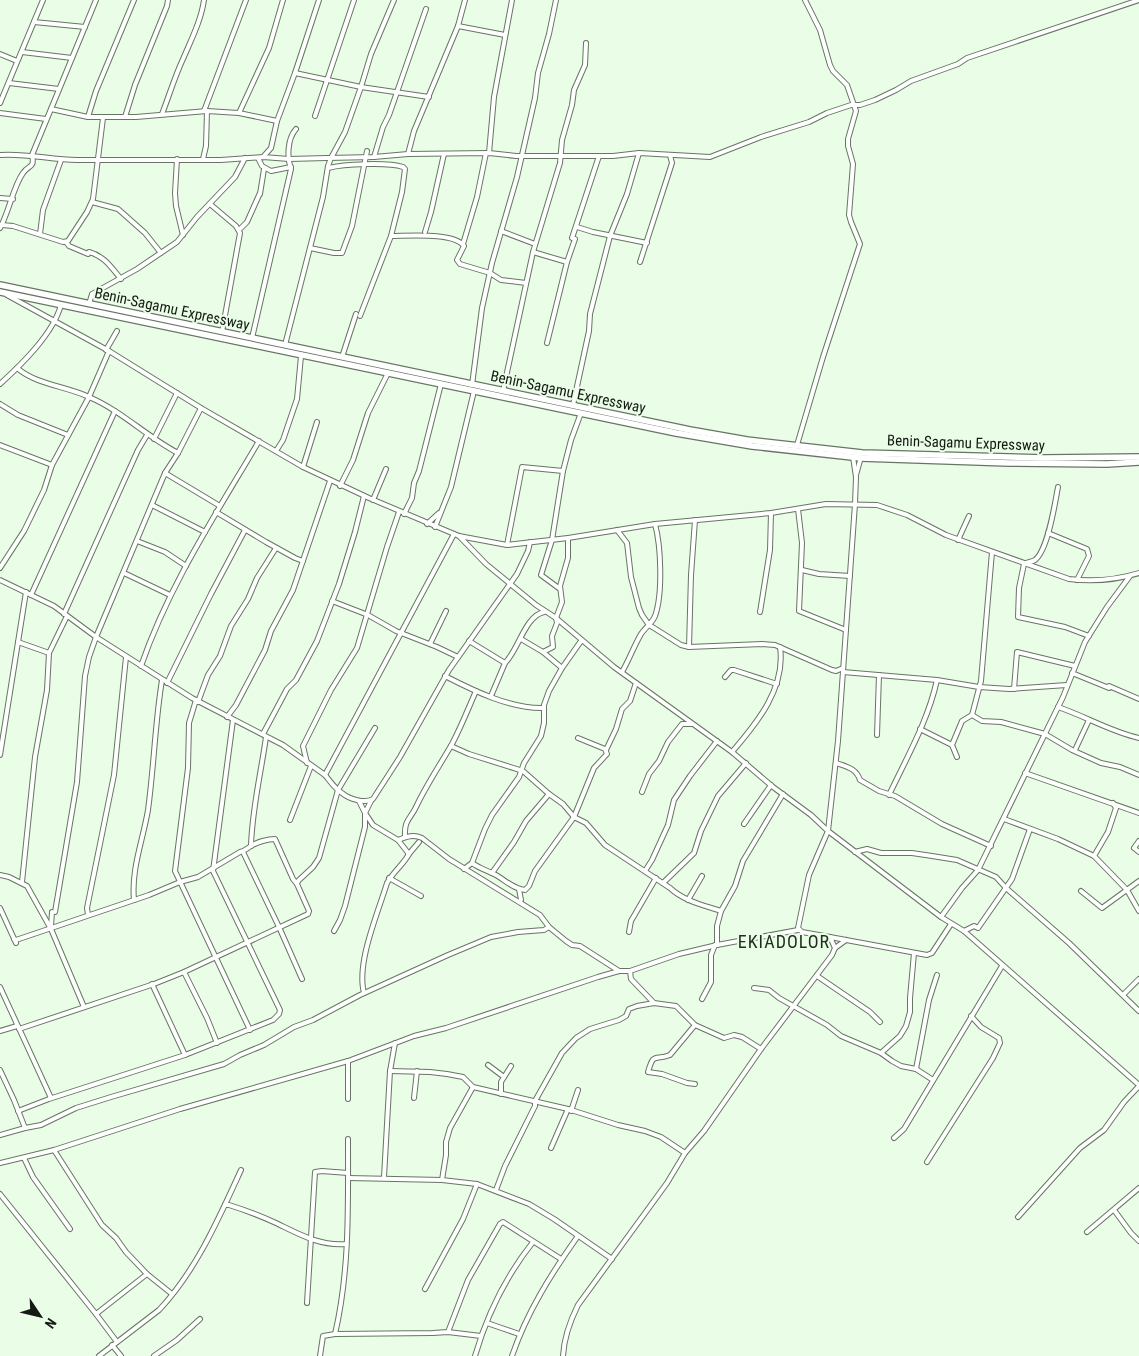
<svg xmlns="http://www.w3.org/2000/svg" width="1139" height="1356" viewBox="0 0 1139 1356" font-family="'Roboto Condensed',sans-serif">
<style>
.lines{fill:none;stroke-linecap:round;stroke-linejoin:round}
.minor-casing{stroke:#667663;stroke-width:6}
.highway-casing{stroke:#667663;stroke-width:8}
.minor{stroke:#fff;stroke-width:4}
.highway{stroke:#fff;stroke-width:5.5}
.labels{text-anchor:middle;stroke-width:4;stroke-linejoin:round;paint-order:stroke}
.street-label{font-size:15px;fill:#151b14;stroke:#eafde7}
.quarter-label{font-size:18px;letter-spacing:1px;fill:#1f2d1d;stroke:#eafde7}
</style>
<rect width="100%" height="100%" fill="#eafde7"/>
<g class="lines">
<!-- minor casing -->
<g class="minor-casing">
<g id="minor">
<polyline points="34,22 85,27"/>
<polyline points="458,26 505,35"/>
<polyline points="22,52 72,58"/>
<polyline points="0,54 17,61"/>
<polyline points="295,73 361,87 429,97"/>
<polyline points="9,83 59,89"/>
<polyline points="0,103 43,0"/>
<polyline points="51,109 88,117 96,91 134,0"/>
<polyline points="204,111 246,0"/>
<polyline points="0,113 46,119"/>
<polyline points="239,113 269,48 283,0"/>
<path d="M162,114c7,-18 13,-38 21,-55 8,-19 18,-38 21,-59"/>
<polyline points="315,116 354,0"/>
<polyline points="88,117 136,117 207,111 239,113 277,121"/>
<polyline points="125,117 135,85 167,6 168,0"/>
<polyline points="408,154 414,131 458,26 465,0"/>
<path d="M0,155c27,-2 51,5 77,5h144l42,-3 26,2 38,-1 47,-1 34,-3 81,-1 27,3h97l26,-3 71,4 51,-20 48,-15 18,-9 24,-8h9l15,-5 21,-10 15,-9 47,-17 9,-6 172,-58"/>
<polyline points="263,157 271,148 277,121 295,73 319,0"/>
<polyline points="374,157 383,127 389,115 426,9"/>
<polyline points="258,158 262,166 271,171 291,167"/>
<polyline points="177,159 175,193 176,206 183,235"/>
<polyline points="203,159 206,146 207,111"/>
<path d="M328,168c16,-4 60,-6 75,-1l2,2 -3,23 -11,44c17,0 63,-4 73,10l-7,14 3,4 30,9 11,7 25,3"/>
<polyline points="260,194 264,169"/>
<polyline points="0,198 13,199"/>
<polyline points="92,202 118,209 145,233 161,253"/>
<polyline points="210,204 236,226 240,233 222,332"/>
<polyline points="2,225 13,226 63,242 68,241 87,212 93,199 103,118"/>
<polyline points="577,227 593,232 647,243"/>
<path d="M0,228c9,-16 13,-41 23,-55 6,-9 12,-4 9,-18l64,-155"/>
<polyline points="239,230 247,222 260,193"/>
<polyline points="501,231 535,244"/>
<polyline points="425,232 431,212 444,154"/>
<polyline points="40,234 43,210 61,160"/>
<polyline points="572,238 599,156"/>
<polyline points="66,242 69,246 88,254"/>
<polyline points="463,244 477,197 486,153 489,153 494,97 512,0"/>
<polyline points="310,248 334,253 342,253 352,226 367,151"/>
<path d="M89,252c15,4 22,15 32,27"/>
<polyline points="533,252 567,262"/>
<polyline points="640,262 672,163 670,155"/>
<path d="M7,295l102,56 92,57 102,59 66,31 90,38 48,9 61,-7 87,-14 116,-11 55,-9 51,1 30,10 39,20 123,44c24,3 47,1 70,-6"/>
<polyline points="89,304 92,294 137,269 177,242 197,217 235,177 245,158"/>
<polyline points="360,316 391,236"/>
<path d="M252,338l39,-169c-4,-11 -4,-30 5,-40"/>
<polyline points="547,343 567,262 575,239"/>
<polyline points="285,345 323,197 328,166 331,158 345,132 361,87 371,54 394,0"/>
<polyline points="106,350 117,331"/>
<polyline points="342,357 356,314"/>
<path d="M17,368c20,17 49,18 72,29 33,14 58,40 89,56"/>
<path d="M0,384c22,-20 53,-50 61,-79"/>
<polyline points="472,385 482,308 492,263 517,177 535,98 538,73 549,34 556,0"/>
<polyline points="503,391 533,252 560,163 562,140 572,105 574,90 585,65 586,43"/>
<polyline points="0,404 18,415 68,435"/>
<polyline points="573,405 589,331 590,314 610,236 627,194 639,153"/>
<polyline points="201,408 178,453 165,473 96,637 192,698 283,745 325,775 454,534"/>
<polyline points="154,439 177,393"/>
<polyline points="0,445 52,465"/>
<polyline points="797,445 823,357 860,244 851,222 849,215 853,164 848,146 848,139 856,111 847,85 833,71 830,65 820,30 805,0"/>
<polyline points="276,451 283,440 297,399 301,356"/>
<polyline points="853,457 856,477 855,504 838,741 828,831 941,917 964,931 1139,1085"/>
<polyline points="303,467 317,422"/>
<polyline points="165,473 220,506"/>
<polyline points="856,475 861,457"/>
<polyline points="340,486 353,460 368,413 388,373"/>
<path d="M1058,487c-3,16 -10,63 -23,73 -3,2 -8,2 -11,4l-5,24 -1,29 47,10 24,9"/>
<polyline points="373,500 386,469"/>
<polyline points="152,505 205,532"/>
<polyline points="798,509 802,543 799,611 846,630"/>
<polyline points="216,512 266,542 295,558 303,561"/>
<polyline points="404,514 412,498 414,483 419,471 441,384"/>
<polyline points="427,524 439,513"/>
<polyline points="435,527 451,487 474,391"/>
<polyline points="617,530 627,543 631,577 639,608 642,615 649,625 654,628 681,645 689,647 762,644 775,645 832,670 836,671 843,668"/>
<polyline points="1048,533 1087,549 1089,556 1077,580"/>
<path d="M459,536l27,28 50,41 20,13 58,49 118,85 41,35 38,28 17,16 -19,44 -11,53 4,4 28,5 5,11 -3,7 -71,94 -57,82 -19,22 -18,30 -89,122c-8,16 -14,33 -15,51"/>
<polyline points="958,540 969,516"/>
<polyline points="137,541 165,552 186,566"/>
<polyline points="507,545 522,467 563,471"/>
<polyline points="0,568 24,531 44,490 52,465 89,397 109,351"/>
<polyline points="802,570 819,574 850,576"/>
<polyline points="124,573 170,595"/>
<polyline points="0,580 54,606 96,637 89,657 85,676 77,782 55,912"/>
<polyline points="560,589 541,575 552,540 563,471 571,440 581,413"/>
<polyline points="31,595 115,411"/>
<polyline points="332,601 368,615 396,631 437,647 458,657"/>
<polyline points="760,612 770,550 771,513"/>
<polyline points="64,614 138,450 147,435"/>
<polyline points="521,639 543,652 553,647 552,636 557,623 556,618 562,602 560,586 568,558 568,538"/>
<path d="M469,641l36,22c14,-14 20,-47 39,-51"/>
<polyline points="18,642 49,653"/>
<polyline points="430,644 446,611"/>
<polyline points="689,647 691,575 695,520"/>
<polyline points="543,652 562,668"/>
<path d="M141,666c28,-81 75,-152 118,-225"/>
<path d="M622,672c7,-12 12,-26 19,-38 4,-6 12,-12 14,-18 8,-22 6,-70 0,-92"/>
<polyline points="843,672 937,680 979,687 1009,689 1067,685"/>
<polyline points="1072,673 1109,688"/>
<path d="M445,676c29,15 66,33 99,32"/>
<polyline points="725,677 731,670 734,670 777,684"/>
<polyline points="167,683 211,594 245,530"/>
<polyline points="1109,686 1139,699"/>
<polyline points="1014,689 1017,652 1075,666"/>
<polyline points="491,696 505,663"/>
<polyline points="196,700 189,723 188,768 175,871 250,1030"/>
<polyline points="198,702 208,675 220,656 231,626 248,599 257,578 276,548"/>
<path d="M1058,707c27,9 53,25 81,31"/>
<polyline points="972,715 982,721 1001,722 1045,734 1072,750 1101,763 1120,767 1139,775"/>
<polyline points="227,717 236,705 265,650 271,631 293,590 330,481"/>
<polyline points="920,730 920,729 952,745 957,757"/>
<polyline points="263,734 287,689 296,680 317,641 339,584 355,532 364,496"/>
<polyline points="877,735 879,675"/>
<polyline points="952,745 962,721 972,715 981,681 992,552"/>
<path d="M451,746l18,8 54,17 26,23 14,10 11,13 12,6 19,22 65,43c14,13 33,17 51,23"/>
<polyline points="606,750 616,729 622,709 630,701 636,683"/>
<polyline points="1075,750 1089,720"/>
<path d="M732,752c25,-29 54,-64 48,-105"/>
<polyline points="0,755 26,592"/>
<polyline points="307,763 303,746 331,690 357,648 387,547 399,512"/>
<path d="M836,763c11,4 20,5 24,17l19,11 16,5 47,28 49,22"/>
<polyline points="1025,773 1139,813"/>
<path d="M325,775c5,6 10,14 17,18 7,6 23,11 31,6l27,-42 49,-87 68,-96 11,-23 2,-9"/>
<polyline points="642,792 649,774 659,761 668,742 682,724 692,724"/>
<path d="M889,795c18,-38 39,-74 48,-115"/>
<polyline points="1004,819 1058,839 1094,856 1108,832 1116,808 1113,803"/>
<polyline points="290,820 311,766"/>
<polyline points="744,824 771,785"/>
<path d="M405,836c-1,-17 6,-17 12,-31 10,-21 23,-40 35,-61 9,-17 16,-35 24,-53"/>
<polyline points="1139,841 1134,848 1139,852"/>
<path d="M251,846c1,-37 10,-73 15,-109"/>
<polyline points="243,852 279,927 302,979"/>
<polyline points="855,852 867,849 881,853 912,853 932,856 957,860 996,877 1006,888 1069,943 1139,1011"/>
<polyline points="408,855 419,842"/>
<polyline points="1094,856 1127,890 1139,911"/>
<path d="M472,863c7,5 14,7 22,11 10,5 19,15 31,16l4,-4 6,-15 39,-54 20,-49 13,-14 -2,-5 -27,-11"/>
<polyline points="464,869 472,863 485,829 492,815 519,777 524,763 541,736 544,723 544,705 549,691 562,668 581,641"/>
<polyline points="645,871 652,860 668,825 674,800 690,776 717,741"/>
<polyline points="492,873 514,842 526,821 549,794"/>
<polyline points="0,875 9,877 27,886 51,929 84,1007"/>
<polyline points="389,878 421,896"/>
<polyline points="22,882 35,757 47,690 49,653 67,616"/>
<polyline points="663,883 694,853 701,831 718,796 746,763"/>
<polyline points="519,889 521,900"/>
<polyline points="1081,891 1102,908 1139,881"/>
<path d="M134,900c-3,-31 9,-60 14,-90 6,-44 7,-87 14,-130"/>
<polyline points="688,900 702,876"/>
<polyline points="0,908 16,943"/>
<polyline points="88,915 87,908 114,775 126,657"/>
<polyline points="941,917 962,888 978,870 1063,697 1085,642 1107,607 1130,576"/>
<polyline points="51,926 52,912"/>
<polyline points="549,927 566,941 572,945 580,946 619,971"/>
<polyline points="334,931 340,920 345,906 365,827 365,813 359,801"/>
<polyline points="964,931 974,926 978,928 1012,879 1030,829"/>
<polyline points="629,932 631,921 656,878"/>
<polyline points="830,937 927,955 932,953 951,924"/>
<path d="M14,939l2,1 133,-45 31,-13 18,-5 42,-25c5,-1 6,-3 11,-6 6,-4 17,-7 24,-7l18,40 4,5"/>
<polyline points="717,945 717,926 721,911 735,886 743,861 783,794"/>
<polyline points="835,948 846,940"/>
<polyline points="630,971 631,979 654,1003"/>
<polyline points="184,972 207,1018 217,1043"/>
<polyline points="817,976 870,1012 880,1022"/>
<polyline points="0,987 51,1098"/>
<polyline points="754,988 769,990 779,998 827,1025 841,1036 881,1053 892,1061 901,1066 916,1069 933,1080"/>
<path d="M364,993c-8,-30 14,-80 23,-110 6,-11 16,-18 22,-29l-11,-14"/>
<polyline points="1123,995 1139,979"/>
<polyline points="702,999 711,982 711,955 715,945"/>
<polyline points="19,1029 154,984 184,972 308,914 309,911 297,884 298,881 313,867 319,858 338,790 375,728"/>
<polyline points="0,1031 17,1026"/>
<polyline points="881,1053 900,1036 906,1026 910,1012 910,998 914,953"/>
<polyline points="185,1055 273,1020 279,1014 280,1010 213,871 233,720"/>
<polyline points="348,1061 348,1099"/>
<polyline points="488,1065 504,1077"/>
<polyline points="916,1069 929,1000 937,975"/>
<polyline points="0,1070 14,1100 25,1128 0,1135"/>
<polyline points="390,1071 430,1072 447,1074 463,1077 473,1087 568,1109 618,1125 645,1131 661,1137 685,1153"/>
<path d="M695,1084l-8,-1 -25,-9 -14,-2c6,-21 7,-11 22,-17l25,-30"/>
<polyline points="501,1094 501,1082 511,1066"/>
<polyline points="414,1098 417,1071"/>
<polyline points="18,1111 49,1099 185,1055 152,984"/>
<polyline points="571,1111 578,1090"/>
<path d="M25,1128l16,-3 35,-17 35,-11 113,-33 16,-9 24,-10 30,-18 19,-7 47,-25 88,-40 43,-18 27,-5 26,-2 5,-3 -9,-12 -91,-56 -27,-21c-9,-4 -16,-1 -24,2l-25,-15 -8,-12 6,-12"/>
<polyline points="894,1138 904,1129 1002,966"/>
<polyline points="551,1148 568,1109"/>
<polyline points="54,1150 102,1225 116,1238 126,1252 147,1274 96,1314 117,1342"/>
<polyline points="24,1158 33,1177 70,1229"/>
<polyline points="927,1162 993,1058 1000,1043 999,1038 981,1027 971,1016"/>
<polyline points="0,1163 54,1150 180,1109 348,1061 414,1036 446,1028 598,977 619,971 630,971 679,954 717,945 798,930"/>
<polyline points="384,1177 390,1071 395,1043"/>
<polyline points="348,1178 442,1180 477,1184 529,1204 554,1219 612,1259"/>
<polyline points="442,1180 446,1155 446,1142 450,1128 473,1087"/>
<polyline points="496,1190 505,1166 535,1106 535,1101 562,1053 576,1038 590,1029 619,1020 626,1016 629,1009 637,1006 654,1003 676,1006 695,1025 724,1038 734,1035 742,1037 761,1049"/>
<polyline points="0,1194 96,1314"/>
<path d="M225,1205h4c16,5 32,11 47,18 23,11 43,23 70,21"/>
<polyline points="1114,1210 1131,1233 1139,1241"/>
<polyline points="1018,1217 1080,1148 1104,1130 1124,1102 1139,1086"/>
<polyline points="1087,1232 1139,1188"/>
<polyline points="147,1274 172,1294"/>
<polyline points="425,1289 463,1219 477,1184"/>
<polyline points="307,1303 315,1172 322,1171 348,1173"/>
<polyline points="487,1323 519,1334"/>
<polyline points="448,1332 468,1280 500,1224 503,1222 561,1259"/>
<path d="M335,1334c15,-64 13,-131 13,-195"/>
<polyline points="112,1345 121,1356"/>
<path d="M99,1356l60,-46c37,-39 60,-92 82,-140"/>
<polyline points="154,1356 177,1340 200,1319"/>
<polyline points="320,1356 323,1336 335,1334 433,1333 448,1332 481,1336"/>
<path d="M475,1356c12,-41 31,-80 58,-114"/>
<path d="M512,1356c15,-44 39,-82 66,-120"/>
</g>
</g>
<!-- highway casing -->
<g class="highway-casing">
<g id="highway">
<polyline points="0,285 690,430 747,440 862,453 1045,458 1139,457"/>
<polyline points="0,292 676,433 752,446 861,458 1009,463 1107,464 1139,462"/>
</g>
</g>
<!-- minor -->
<use href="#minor" class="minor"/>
<!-- highway -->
<use href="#highway" class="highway"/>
</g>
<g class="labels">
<!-- street labels -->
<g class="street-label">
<text transform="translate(172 309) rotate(12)" y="5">Benin-Sagamu Expressway</text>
<text transform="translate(568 392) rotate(12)" y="5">Benin-Sagamu Expressway</text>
<text transform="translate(966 443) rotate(2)" y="5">Benin-Sagamu Expressway</text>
</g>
<!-- quarter labels -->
<g class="quarter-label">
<text x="784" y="948">EKIADOLOR</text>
</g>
</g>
<!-- north arrow -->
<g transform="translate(40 1316) rotate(125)" stroke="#eafde7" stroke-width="4" paint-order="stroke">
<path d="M0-4L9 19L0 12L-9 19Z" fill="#151b14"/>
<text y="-8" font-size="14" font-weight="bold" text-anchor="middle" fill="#151b14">N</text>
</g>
</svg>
